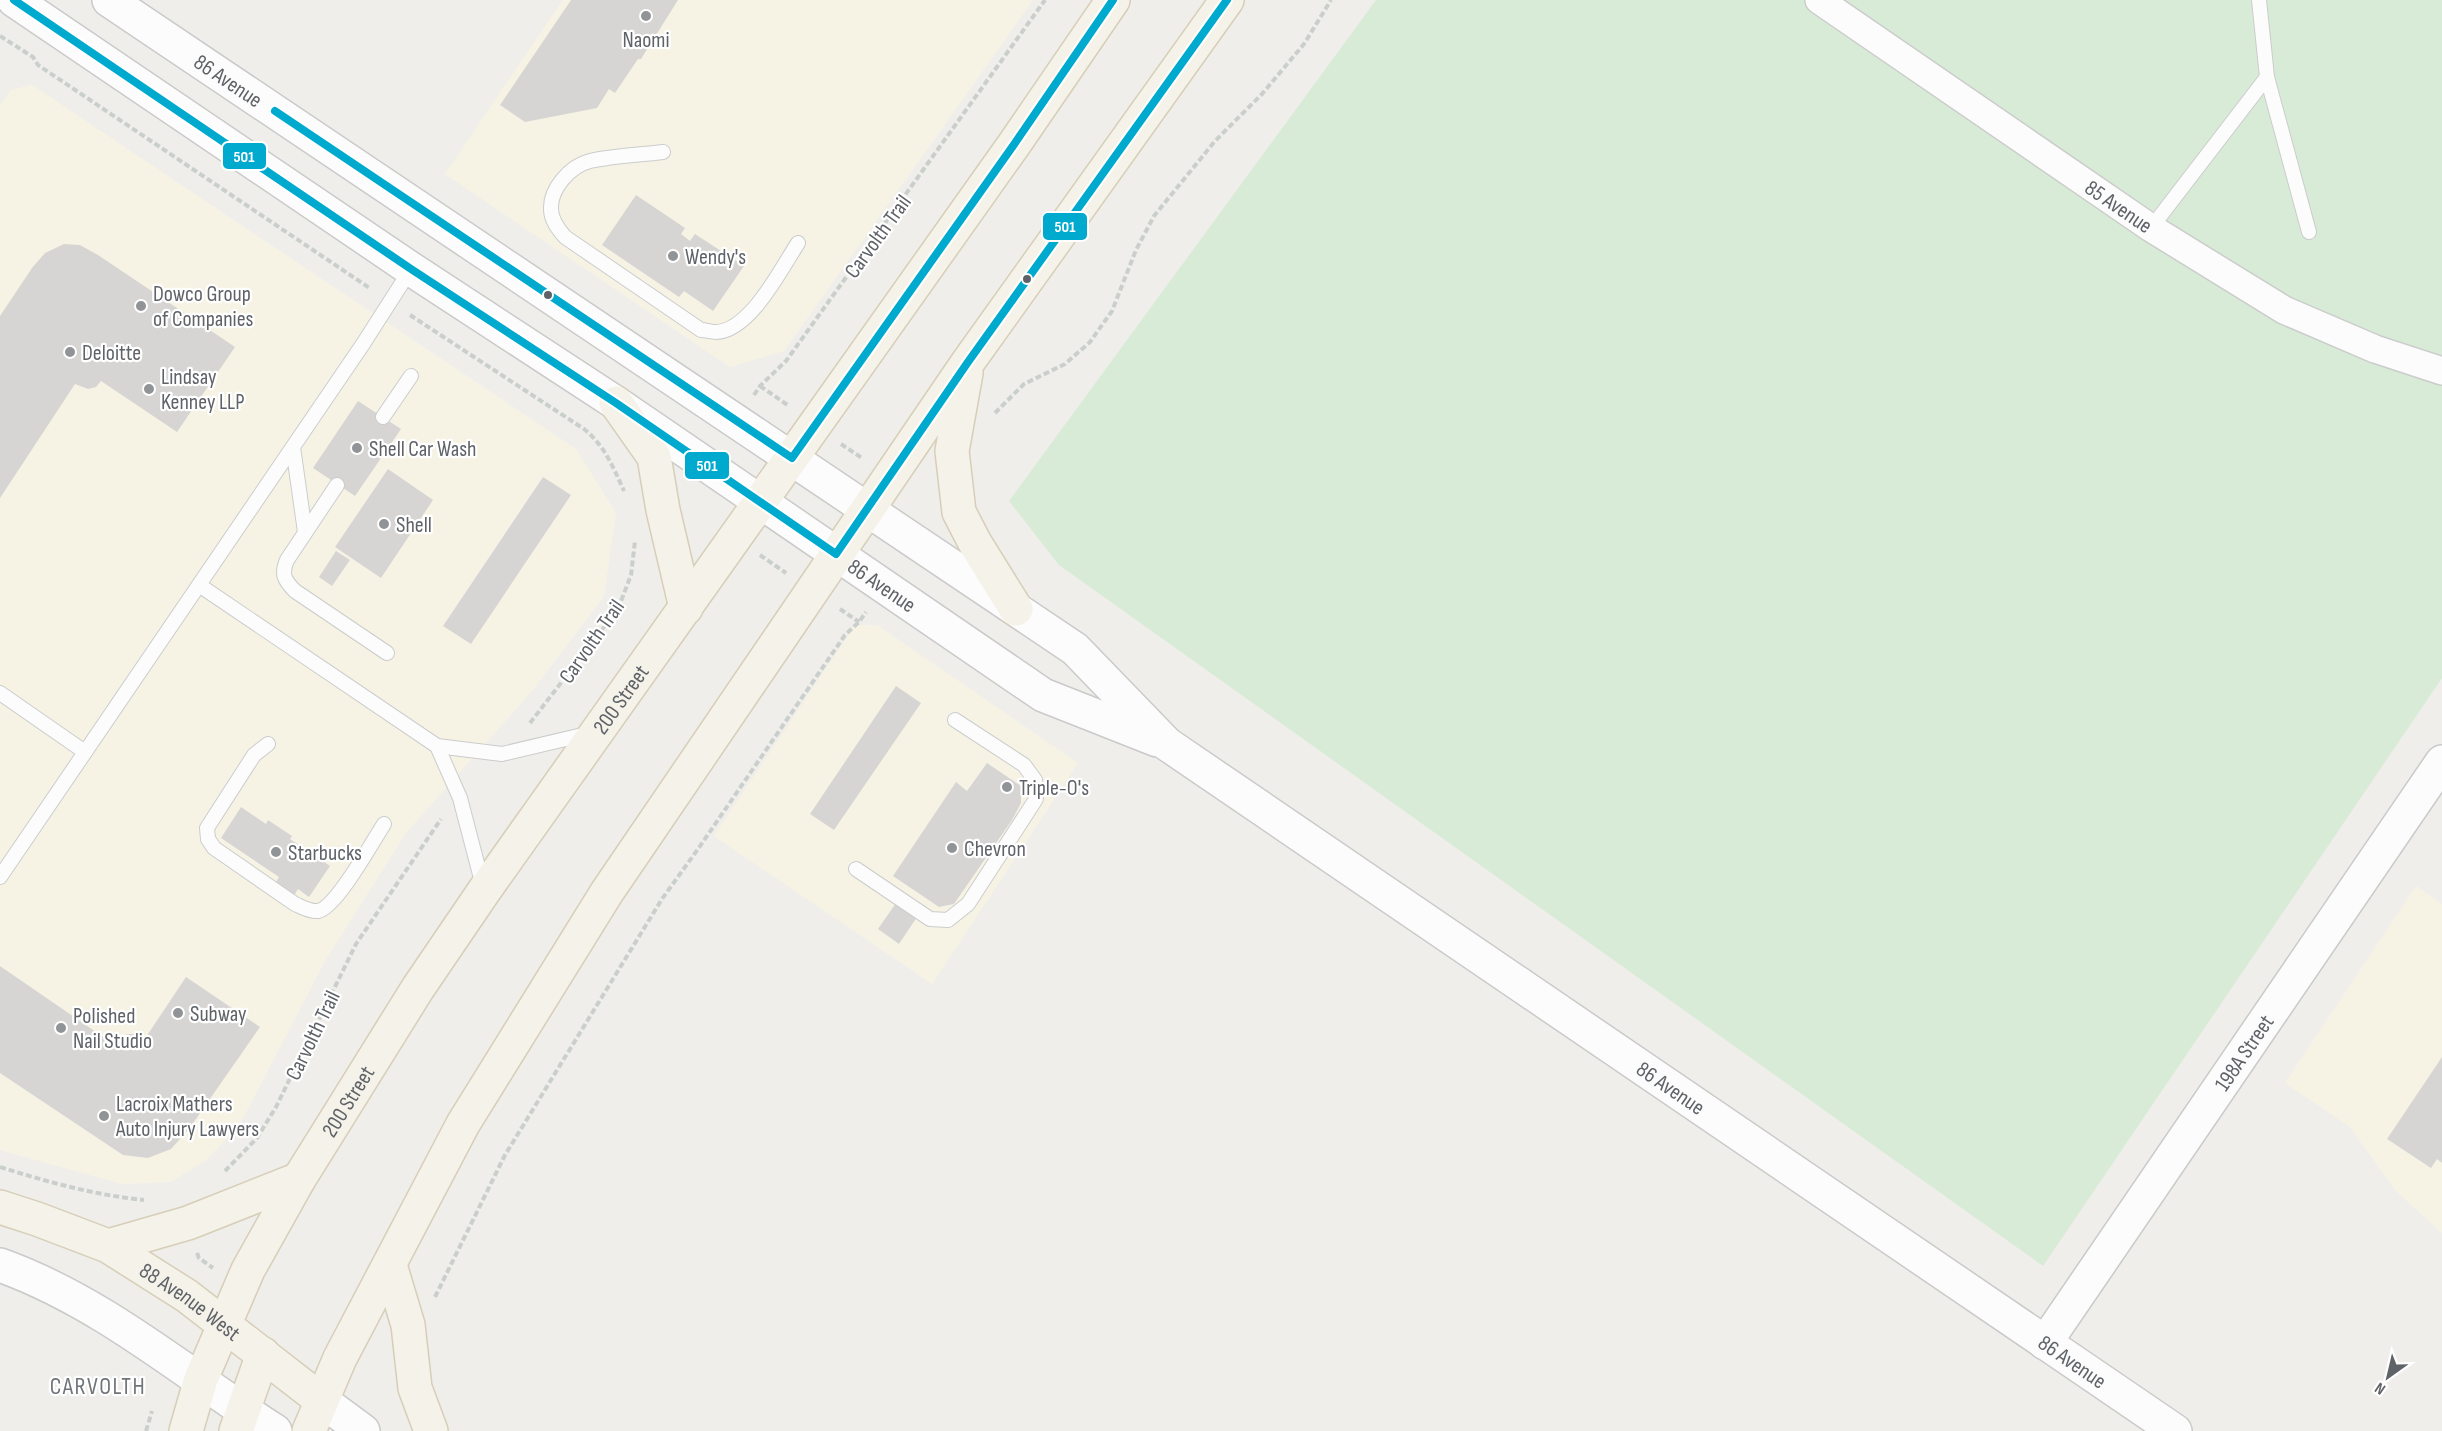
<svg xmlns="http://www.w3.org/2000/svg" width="2442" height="1431" viewBox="0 0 2442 1431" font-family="'Sofia Sans Condensed',sans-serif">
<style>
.commercial{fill:#f7f3e4}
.green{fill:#d8ebd6}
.building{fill:#d6d5d3}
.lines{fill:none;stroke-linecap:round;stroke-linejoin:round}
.lane-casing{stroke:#cbcccc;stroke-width:16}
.street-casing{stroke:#cbcccc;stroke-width:30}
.secondary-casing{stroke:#cacacb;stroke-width:36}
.primary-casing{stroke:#d7ceb8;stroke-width:36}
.path{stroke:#cacfcc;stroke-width:4;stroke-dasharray:6 3;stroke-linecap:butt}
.lane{stroke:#fdfcfc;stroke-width:14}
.street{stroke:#fdfcfc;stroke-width:27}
.secondary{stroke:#fdfcfc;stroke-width:33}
.primary{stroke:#f4f2e9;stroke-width:33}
.bus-1-casing{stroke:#fff;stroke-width:12}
.bus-1{stroke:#00a9ce;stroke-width:8}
.poi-dot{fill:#919496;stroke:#fff;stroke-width:2}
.bus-dot{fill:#5f6368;stroke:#fff;stroke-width:2}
.labels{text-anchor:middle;stroke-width:4.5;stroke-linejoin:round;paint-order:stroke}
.poi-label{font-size:22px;fill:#5f6368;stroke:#fff;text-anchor:start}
.street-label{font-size:22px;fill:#5f6368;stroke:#fff}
.neighbourhood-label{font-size:24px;letter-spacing:1.5px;fill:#70757a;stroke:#fff}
.line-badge{stroke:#fff;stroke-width:2}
.badge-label{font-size:16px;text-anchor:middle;font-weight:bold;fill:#fff}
</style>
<rect width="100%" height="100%" fill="#efeeea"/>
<!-- commercial -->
<g class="commercial">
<polygon points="563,0 1033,0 784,351 730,367 445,174"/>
<polygon points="32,85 576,449 616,513 604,596 532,691 406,833 325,961 239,1126 206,1160 171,1182 122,1184 0,1150 0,106 11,90"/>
<polygon points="855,625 877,625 1078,763 932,984 714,836"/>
<polygon points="2416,886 2442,904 2442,1233 2397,1192 2349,1126 2285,1083"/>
</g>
<!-- green -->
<polygon class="green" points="1376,0 2442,0 2442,678 2043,1266 1059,565 1009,501"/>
<!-- building -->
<g class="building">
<polygon points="571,0 678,0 641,59 638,59 615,93 609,89 597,108 525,122 500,105"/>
<polygon points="636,195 685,228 681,234 690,241 695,234 744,266 713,311 684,291 679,297 602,245"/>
<polygon points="64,244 80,245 98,255 235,347 177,432 101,381 96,387 88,389 75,384 0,498 0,316 32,268 45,253"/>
<polygon points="358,401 401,429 355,496 313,468"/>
<polygon points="388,469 433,500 381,578 335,547"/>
<polygon points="543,477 571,495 471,644 443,626"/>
<polygon points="336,551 350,560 332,586 319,577"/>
<polygon points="896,686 921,703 834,830 810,814"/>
<polygon points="987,763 1024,788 1021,792 1021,803 1012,820 954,904 939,907 893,876 956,782 967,791"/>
<polygon points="241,807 266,824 268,820 292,836 290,839 330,866 309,897 298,889 292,899 273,887 279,877 221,838"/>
<polygon points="896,903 917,917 899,944 878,929"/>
<polygon points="0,966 112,1043 127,1034 137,1034 146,1037 186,977 260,1027 189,1129 171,1149 148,1158 123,1155 0,1073"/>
<polygon points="2442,1057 2442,1163 2437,1159 2431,1168 2387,1139"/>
</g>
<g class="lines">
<!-- lane casing -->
<g class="lane-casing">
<g id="lane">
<polyline points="2267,77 2309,232"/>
<path d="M663,152c-24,3 -50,4 -73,9 -20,5 -40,28 -39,48 0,11 7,20 14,28l136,93c5,0 10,2 15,2 34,-1 65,-63 82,-89"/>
<polyline points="2151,228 2267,77 2259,0"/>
<polyline points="383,417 411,376"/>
<polyline points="293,447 305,532"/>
<path d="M337,485l-50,75c-6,14 -3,20 8,31l92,62"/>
<polyline points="199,585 437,746 502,754 591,733"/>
<polyline points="0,693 85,752"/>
<path d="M268,744l-14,11 -47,73 1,11 6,9 81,56c7,3 15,8 23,7 18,-3 55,-70 66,-87"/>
<polyline points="437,746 460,798 483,886"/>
<polyline points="856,869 930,919 948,920 968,904 1036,799 1035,780 1024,765 955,720"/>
<polyline points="0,877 363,344 411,269"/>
</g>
</g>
<!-- street casing -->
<g class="street-casing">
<g id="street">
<path id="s1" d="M1819,0l332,228 133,82 91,39 67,22"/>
</g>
</g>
<!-- secondary casing -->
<g class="secondary-casing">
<g id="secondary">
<path id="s2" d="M14,0l397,269 205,134 427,292 114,45"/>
<path id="s3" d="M109,0l966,649 92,95 1008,687"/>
<path d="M0,1265c103,37 185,109 275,166"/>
<path id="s4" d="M2045,1343l397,-581"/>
<polyline points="321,1400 363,1431"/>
</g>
</g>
<!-- primary casing -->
<g class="primary-casing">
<g id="primary">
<polyline points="966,373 952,451 959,512 975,543 1016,609"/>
<polyline points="616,403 654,457 663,510 686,608"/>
<path id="s5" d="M0,1207l37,12 71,27 79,50 134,104"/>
<polyline points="108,1246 188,1223 299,1179"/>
<polyline points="390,1265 408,1325 415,1388 431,1431"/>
<path id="s6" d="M186,1431l15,-52 47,-109 51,-91 119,-191 66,-97 531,-748 98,-143"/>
<polyline points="236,1431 263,1354"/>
<polyline points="309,1431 340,1358 463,1124 607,892 968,362 1227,0"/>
</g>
</g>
<!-- path -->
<g class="path">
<polyline points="0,36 33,57 38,65 371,289"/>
<path d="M410,315l174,114c21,17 29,38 40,62"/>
<polyline points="760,386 789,406"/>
<polyline points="754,395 760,386 786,361 1045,0"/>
<polyline points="995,413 1024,384 1065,364 1090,342 1112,311 1136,250 1154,216 1215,141 1262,94 1304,44 1331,0"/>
<polyline points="841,444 862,458"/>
<polyline points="760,555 786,573"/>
<polyline points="840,609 859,622"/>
<polyline points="530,723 618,609 631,575 635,541"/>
<path d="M0,1167c48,15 94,28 144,33"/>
<polyline points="225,1171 257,1138 276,1107 356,944 441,819"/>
<polyline points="197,1253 199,1258 213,1268"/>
<polyline points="435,1297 505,1155 662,899 698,849 845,635 859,622 866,612"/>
<polyline points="146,1431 152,1411"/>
</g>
<!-- lane -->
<use href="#lane" class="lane"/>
<!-- street -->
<use href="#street" class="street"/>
<!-- secondary -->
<use href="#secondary" class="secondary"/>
<!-- primary -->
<use href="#primary" class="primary"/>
<!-- bus-1 casing -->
<g class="bus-1-casing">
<g id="bus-1">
<polyline points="14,0 411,269 616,403 836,554 968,362 1227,0"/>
<polyline points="275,111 792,458 1015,143 1113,0"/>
</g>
</g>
<!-- bus-1 -->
<use href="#bus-1" class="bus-1"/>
</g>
<!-- markers -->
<g class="poi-dot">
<circle cx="646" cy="16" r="6"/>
<circle cx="673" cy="256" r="6"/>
<circle cx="141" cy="306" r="6"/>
<circle cx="70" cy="352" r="6"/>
<circle cx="149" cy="389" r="6"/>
<circle cx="357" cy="448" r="6"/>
<circle cx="384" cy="524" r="6"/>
<circle cx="1007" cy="787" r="6"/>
<circle cx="952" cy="848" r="6"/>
<circle cx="276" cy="852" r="6"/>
<circle cx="178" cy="1013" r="6"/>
<circle cx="61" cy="1028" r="6"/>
<circle cx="104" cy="1116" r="6"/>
</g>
<g class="bus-dot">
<circle cx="1027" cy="279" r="5"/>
<circle cx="548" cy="295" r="5"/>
</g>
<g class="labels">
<!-- poi labels -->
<g class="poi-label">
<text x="646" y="47" text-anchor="middle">Naomi</text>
<text x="685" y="264">Wendy's</text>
<text x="153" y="301">Dowco Group<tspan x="153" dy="25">of Companies</tspan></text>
<text x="82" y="360">Deloitte</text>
<text x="161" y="384">Lindsay<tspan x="161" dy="25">Kenney LLP</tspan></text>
<text x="369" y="456">Shell Car Wash</text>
<text x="396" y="532">Shell</text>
<text x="1019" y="795">Triple-O's</text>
<text x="964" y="856">Chevron</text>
<text x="288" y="860">Starbucks</text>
<text x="190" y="1021">Subway</text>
<text x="73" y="1023">Polished<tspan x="73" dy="25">Nail Studio</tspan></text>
<text x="116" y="1111">Lacroix Mathers<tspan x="116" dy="25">Auto Injury Lawyers</tspan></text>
</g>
<!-- street labels -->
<g class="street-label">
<text dy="8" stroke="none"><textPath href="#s3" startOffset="144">86 Avenue</textPath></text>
<text dy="8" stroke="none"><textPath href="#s1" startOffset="364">85 Avenue</textPath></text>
<text transform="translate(877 236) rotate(-54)" y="8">Carvolth Trail</text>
<text dy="8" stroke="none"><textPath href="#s2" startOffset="1047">86 Avenue</textPath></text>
<text transform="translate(591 641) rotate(-55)" y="8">Carvolth Trail</text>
<text dy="8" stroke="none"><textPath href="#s6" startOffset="855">200 Street</textPath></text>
<text transform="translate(312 1035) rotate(-64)" y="8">Carvolth Trail</text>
<text dy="8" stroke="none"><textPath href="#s4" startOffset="352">198A Street</textPath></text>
<text dy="8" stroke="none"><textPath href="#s3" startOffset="1906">86 Avenue</textPath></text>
<text dy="8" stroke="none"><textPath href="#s6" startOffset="369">200 Street</textPath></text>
<text dy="8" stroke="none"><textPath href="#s5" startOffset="214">88 Avenue West</textPath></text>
<text dy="8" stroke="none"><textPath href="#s3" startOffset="2392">86 Avenue</textPath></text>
</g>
<!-- neighbourhood labels -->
<g class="neighbourhood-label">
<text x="98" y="1394">CARVOLTH</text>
</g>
</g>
<g class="line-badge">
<rect x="222" y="142" width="45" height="28" rx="6" fill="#00a9ce"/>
<rect x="1042" y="212" width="46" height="29" rx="6" fill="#00a9ce"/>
<rect x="684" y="451" width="46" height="29" rx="6" fill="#00a9ce"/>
</g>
<g class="badge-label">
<text x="244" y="162">501</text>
<text x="1065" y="232">501</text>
<text x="707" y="471">501</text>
</g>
<!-- north arrow -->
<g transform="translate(2388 1377) rotate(214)" stroke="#ffffff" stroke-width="4.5" paint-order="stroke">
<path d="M0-4.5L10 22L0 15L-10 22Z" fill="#5f6368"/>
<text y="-9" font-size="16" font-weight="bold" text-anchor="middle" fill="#5f6368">N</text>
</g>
</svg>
